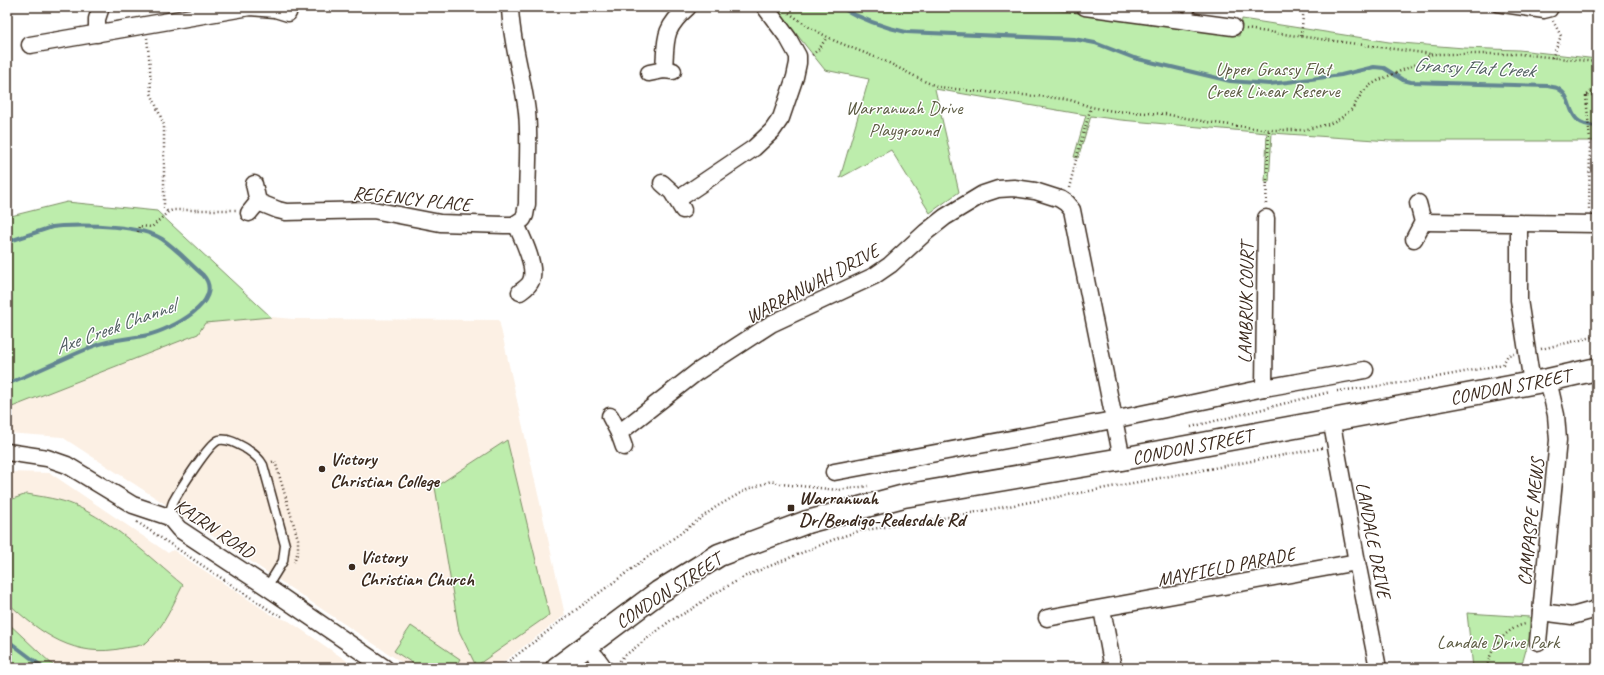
<svg xmlns="http://www.w3.org/2000/svg" width="1604" height="675" viewBox="0 0 1604 675" font-family="Caveat,sans-serif">
<style>
.built{fill:#fcf0e4}
.green{fill:#bdedac;stroke:#7c8c65}
.lines{fill:none;stroke-linecap:round;stroke-linejoin:round}
.stream{stroke:#648692;stroke-width:4}
.service-casing{stroke:#3b2a1e;stroke-width:11}
.minor-casing{stroke:#3b2a1e;stroke-width:19}
.secondary-casing{stroke:#3b2a1e;stroke-width:25}
.path{stroke:#3b2a1e;stroke-width:2.5;stroke-dasharray:1 3;stroke-linecap:butt}
.service{stroke:#fff;stroke-width:8}
.minor{stroke:#fff;stroke-width:16}
.secondary{stroke:#fff;stroke-width:22}
.poi-dot{fill:#3b2a1e;stroke:#fff;stroke-width:1.5}
.labels{text-anchor:middle;stroke-width:3;stroke-linejoin:round;paint-order:stroke}
.park-label{font-size:19px;fill:#5c5b42;stroke:#fff}
.street-label{font-size:19px;fill:#3b2a1e;stroke:#fff}
.poi-label{font-size:19px;font-weight:bold;fill:#3b2a1e;stroke:#fff;text-anchor:start}
.water-label{font-size:20px;font-style:italic;fill:#536062;stroke:#fff}
</style>
<rect width="100%" height="100%" fill="#fff"/>
<filter id="ink" filterUnits="userSpaceOnUse"><feTurbulence type="fractalNoise" baseFrequency=".025" numOctaves="2"/><feDisplacementMap in="SourceGraphic" scale="8" xChannelSelector="R" yChannelSelector="G"/><feConvolveMatrix kernelMatrix="1 2 1 2 8 2 1 2 1" color-interpolation-filters="sRGB"/></filter>
<g filter="url(#ink)">
<!-- built -->
<g class="built">
<polygon points="271,317 293,319 499,320 565,615 496,668 410,668 162,502 62,437 7,433 7,409 198,334 205,323"/>
<polygon points="7,472 50,473 168,553 173,550 272,615 289,621 357,668 56,668 7,622"/>
</g>
<!-- green -->
<g class="green">
<polygon points="775,7 1036,7 1239,36 1242,19 1389,42 1464,48 1519,50 1597,59 1597,141 1390,141 1272,133 1269,182 1265,182 1267,133 1121,120 1091,116 1078,158 1074,157 1086,115 935,89 959,192 930,213 891,150 840,178 869,79 825,70"/>
<polygon points="67,202 157,211 271,317 205,323 198,334 7,409 7,217"/>
<polygon points="507,440 549,615 476,666 459,631 435,487"/>
<path d="M27,494c16,3 33,5 47,11 41,18 75,52 109,80 -10,19 -19,42 -36,57 -5,4 -16,5 -23,6 -49,11 -83,-14 -117,-46v-101z"/>
<polygon points="1467,613 1530,617 1529,639 1521,668 1473,668"/>
<polygon points="7,622 56,668 7,668"/>
<polygon points="411,626 460,659 454,668 420,668 394,651"/>
</g>
<g class="lines">
<!-- stream -->
<g class="stream">
<path d="M840,7c21,12 42,20 66,25l168,7 21,4 39,15 96,23 39,3 19,-2 53,-7 33,-8 10,1 19,12 8,2 137,4c3,1 7,1 9,2 20,10 5,37 40,38"/>
<path d="M7,242l45,-15 10,-1c25,-1 79,-1 100,13 15,10 28,25 41,36 24,27 -34,55 -55,60 -18,4 -37,4 -54,11 -29,12 -58,26 -87,38"/>
<polyline points="7,640 44,668"/>
</g>
<!-- service casing -->
<g class="service-casing">
<g id="service">
<polyline points="1496,7 1544,14 1552,12 1555,7"/>
<polyline points="1189,21 1190,7"/>
<path d="M169,517c1,-5 2,-10 4,-15 6,-11 36,-59 46,-62 9,-2 19,4 26,8 7,5 14,9 18,17l22,80 -2,16 -16,26"/>
</g>
</g>
<!-- minor casing -->
<g class="minor-casing">
<g id="minor">
<polyline points="1085,7 1233,27"/>
<polyline points="97,34 97,19 101,7"/>
<polyline points="30,45 250,7 275,9 288,13"/>
<path d="M664,70c2,-32 -1,-41 24,-63"/>
<polyline points="649,73 664,70 673,71"/>
<polyline points="662,183 672,192 683,210"/>
<polyline points="677,200 754,148 772,131 781,118 795,77 798,63 798,56 788,38 765,7"/>
<path d="M258,202l20,8 8,2 87,-2 67,13 64,2h10l9,-6 2,-4 2,-11c0,-30 3,-62 0,-92 -4,-35 -16,-69 -17,-105"/>
<polyline points="249,213 258,202 254,184"/>
<polyline points="1423,222 1597,224"/>
<polyline points="1519,223 1519,300 1532,383"/>
<path d="M516,224c6,13 21,43 15,57 -2,5 -7,8 -11,11"/>
<polyline points="1414,239 1423,222 1418,203"/>
<polyline points="1548,380 1556,415 1558,440 1541,612 1572,616 1597,609"/>
<polyline points="1264,388 1266,218"/>
<polyline points="610,416 619,433"/>
<polyline points="1331,419 1357,562 1378,668"/>
<polyline points="624,447 619,433 697,372 771,324 874,276 890,265 926,232 945,217 983,194 998,189 1014,188 1035,191 1060,199 1066,203 1072,210 1122,459"/>
<polyline points="7,452 47,458 67,465 133,505 169,517 179,529 267,587 385,668"/>
<polyline points="834,472 1113,420 1264,388 1365,370"/>
<polyline points="1102,609 1113,668"/>
<polyline points="1047,618 1357,562"/>
<polyline points="1538,642 1541,612"/>
<polyline points="596,657 604,668"/>
</g>
</g>
<!-- secondary casing -->
<g class="secondary-casing">
<polyline id="secondary" points="557,668 659,592 719,555 807,522 904,496 1122,459 1548,380 1597,369"/>
</g>
<!-- path -->
<g class="path">
<polyline points="789,13 809,27 835,41 887,62 926,82 939,87 973,91 1048,97 1070,100 1091,107 1113,111 1165,114 1207,122 1269,130 1303,130 1329,124 1341,118 1352,109 1362,93 1369,86 1379,80 1410,67 1432,54 1519,54 1597,62"/>
<polyline points="1246,29 1431,54"/>
<polyline points="1301,36 1304,7"/>
<polyline points="147,38 150,67 151,93 164,125 164,208 168,212"/>
<polyline points="812,55 819,49 827,37"/>
<polyline points="1552,58 1561,36 1553,21"/>
<polyline points="1597,86 1586,96 1597,94"/>
<polyline points="1586,96 1590,140 1589,211"/>
<polyline points="1069,188 1078,152 1091,107"/>
<polyline points="1266,204 1269,130"/>
<polyline points="138,232 139,226 152,227 168,212 173,210 237,210"/>
<polyline points="1541,349 1597,336"/>
<path d="M1337,391c56,-6 111,-15 166,-27l5,-9 6,-1"/>
<polyline points="1191,427 1330,392"/>
<polyline points="272,462 275,461 298,539 298,552 294,562"/>
<polyline points="137,522 274,613 284,617"/>
<polyline points="399,664 405,668"/>
<polyline points="617,664 623,657 670,621 692,609 710,596 746,576 835,539 859,531 949,517 1322,448"/>
<polyline points="500,668 565,618 716,507 744,491 771,481 781,484 838,490 868,486"/>
<path d="M1487,668c3,-20 18,-39 38,-44"/>
</g>
<!-- service -->
<use href="#service" class="service"/>
<!-- minor -->
<use href="#minor" class="minor"/>
<!-- secondary -->
<use href="#secondary" class="secondary"/>
</g>
</g>
<!-- markers -->
<g class="poi-dot">
<circle cx="322" cy="469" r="4"/>
<rect x="787" y="504" width="8" height="8" rx="2"/>
<circle cx="352" cy="567" r="4"/>
</g>
<g class="labels">
<!-- park labels -->
<g class="park-label">
<text x="1273" y="75">Upper Grassy Flat<tspan x="1273" dy="22">Creek Linear Reserve</tspan></text>
<text x="904" y="114">Warranwah Drive<tspan x="904" dy="22">Playground</tspan></text>
<text x="1498" y="648">Landale Drive Park</text>
</g>
<!-- street labels -->
<g class="street-label">
<text transform="translate(412 198) rotate(6)" y="7">REGENCY PLACE</text>
<text transform="translate(812 283) rotate(-28)" y="7">WARRANWAH DRIVE</text>
<text transform="translate(1245 303) rotate(-89)" y="7">LAMBRUK COURT</text>
<text transform="translate(1510 386) rotate(-11)" y="7">CONDON STREET</text>
<text transform="translate(1192 446) rotate(-11)" y="7">CONDON STREET</text>
<text transform="translate(1530 522) rotate(-84)" y="7">CAMPASPE MEWS</text>
<text transform="translate(215 528) rotate(34)" y="7">KAIRN ROAD</text>
<text transform="translate(1374 540) rotate(79)" y="7">LANDALE DRIVE</text>
<text transform="translate(1226 566) rotate(-11)" y="7">MAYFIELD PARADE</text>
<text transform="translate(668 590) rotate(-33)" y="7">CONDON STREET</text>
</g>
<!-- poi labels -->
<g class="poi-label">
<text x="330" y="465">Victory<tspan x="330" dy="22">Christian College</tspan></text>
<text x="799" y="504">Warranwah<tspan x="799" dy="22">Dr/Bendigo-Redesdale Rd</tspan></text>
<text x="360" y="563">Victory<tspan x="360" dy="22">Christian Church</tspan></text>
</g>
<!-- water labels -->
<g class="water-label">
<text transform="translate(1474 67) rotate(3)" y="7">Grassy Flat Creek</text>
<text transform="translate(115 326) rotate(-20)" y="7">Axe Creek Channel</text>
</g>
</g>
<!-- margin -->
<rect width="1604" height="675" fill="none" stroke="#fff" stroke-width="24"/>
<rect x="12" y="12" width="1580" height="651" fill="none" stroke="#3b2a1e" stroke-width="1.5" filter="url(#ink)"/>
</svg>
